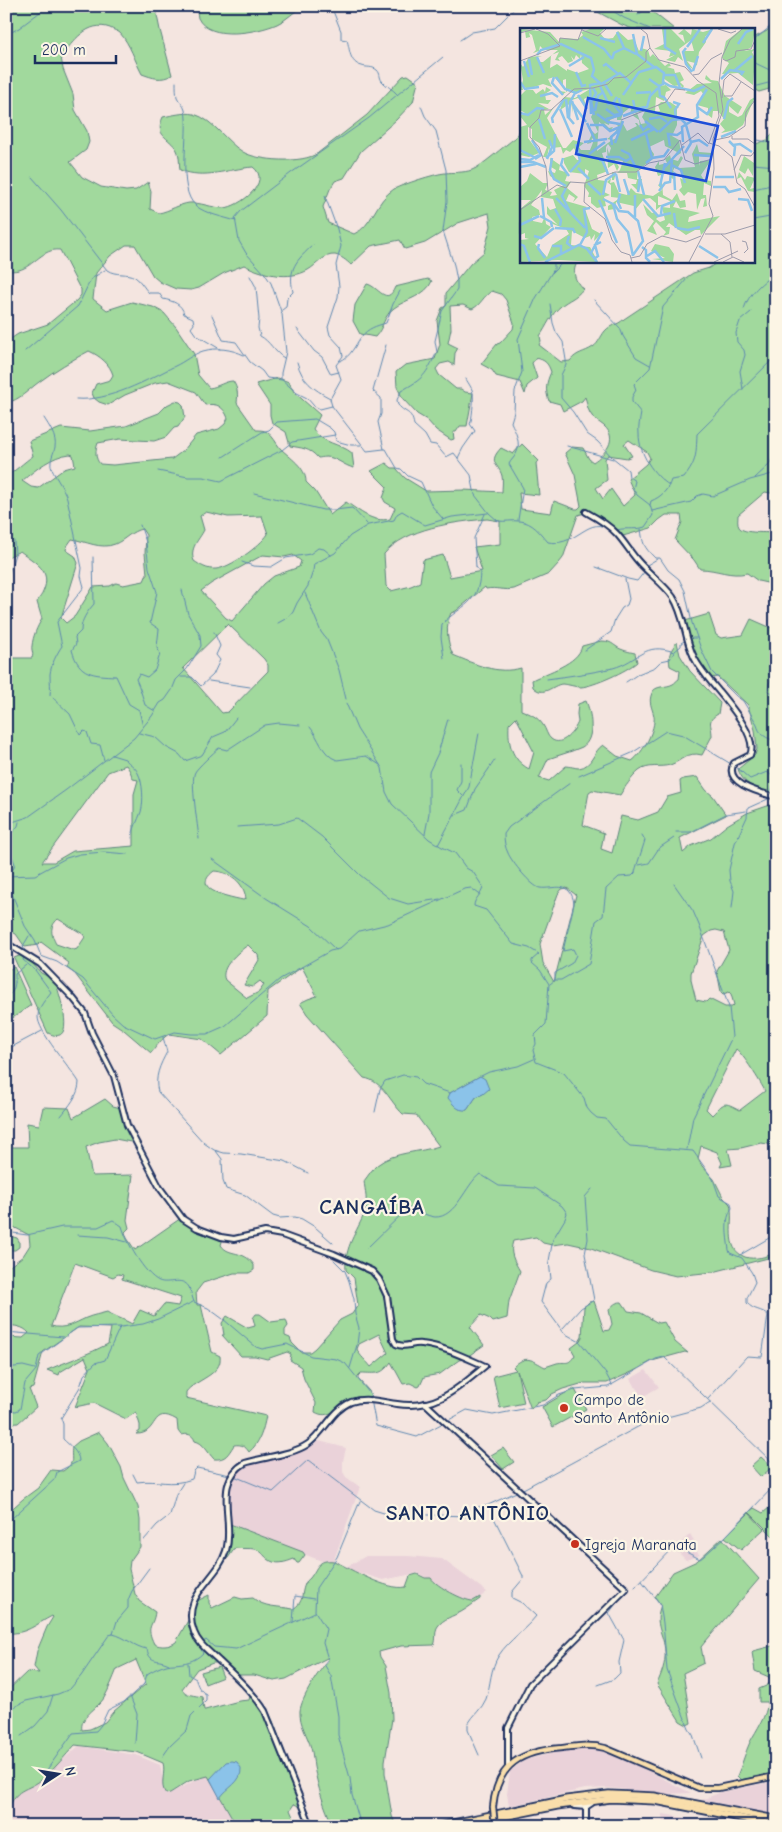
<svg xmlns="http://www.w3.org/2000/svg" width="782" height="1832" viewBox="0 0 782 1832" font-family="'Comic Neue',sans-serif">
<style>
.built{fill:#ead2d9}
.green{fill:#a1d99d;stroke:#5e847e;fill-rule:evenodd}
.water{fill:#8bc3e9;stroke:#5e88b1}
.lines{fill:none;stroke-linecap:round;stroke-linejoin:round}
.stream{stroke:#5e88b1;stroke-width:1}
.minor-casing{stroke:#1b2f5e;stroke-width:8}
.major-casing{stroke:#1b2f5e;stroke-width:8}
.highway-casing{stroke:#1b2f5e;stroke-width:9}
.minor{stroke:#fcf5e5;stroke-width:4}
.major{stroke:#f9deab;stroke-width:4.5}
.highway{stroke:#f9deab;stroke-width:5.5}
.major-bridge-casing{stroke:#1b2f5e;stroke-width:8;stroke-linecap:butt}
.major-bridge{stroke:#f9deab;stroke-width:4.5}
.poi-dot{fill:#c8321e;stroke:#fcf5e5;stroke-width:2}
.labels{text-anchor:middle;stroke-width:4.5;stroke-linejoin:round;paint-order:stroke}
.poi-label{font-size:16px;fill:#1b2f5e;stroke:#fcf5e5;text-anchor:start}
.district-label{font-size:21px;font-weight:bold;letter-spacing:1px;fill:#1b2f5e;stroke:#fcf5e5}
.inset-river{fill:none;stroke:#8bc3e9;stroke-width:2.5}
.inset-road{fill:none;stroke:#9d9cac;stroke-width:1}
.view{fill:#1d4ed8;fill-opacity:0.15;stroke:#1d4ed8;stroke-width:2.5}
.inset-edge{fill:none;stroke:#1b2f5e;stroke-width:2.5}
</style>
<rect width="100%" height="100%" fill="#f4e5e0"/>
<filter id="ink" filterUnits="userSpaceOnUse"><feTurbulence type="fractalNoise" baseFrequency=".02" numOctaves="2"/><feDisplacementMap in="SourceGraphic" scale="10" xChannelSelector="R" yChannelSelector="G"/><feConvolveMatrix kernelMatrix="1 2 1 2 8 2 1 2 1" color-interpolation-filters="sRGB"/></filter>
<g filter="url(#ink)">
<!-- built -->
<g class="built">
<polygon points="646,1370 659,1387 642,1397 630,1379"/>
<polygon points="319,1441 346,1448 343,1461 343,1472 346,1477 360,1487 332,1565 231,1526 229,1511 229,1489 236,1474 246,1466 259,1460 295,1454"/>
<polygon points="690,1534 696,1544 693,1548 700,1555 686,1560 675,1549"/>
<polygon points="366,1556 408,1556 442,1559 487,1592 470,1605 418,1573 383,1580 344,1568"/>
<polygon points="79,1746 136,1755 160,1765 166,1795 210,1773 236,1826 6,1826 6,1814 10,1798 37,1781"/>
<polygon points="601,1748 621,1757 691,1793 662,1794 610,1788 585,1789 509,1806 507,1794 510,1771 525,1760 565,1750"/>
<polygon points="776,1781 776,1815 702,1800 721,1792"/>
<polygon points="663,1814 730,1826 664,1826"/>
</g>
<!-- green -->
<g class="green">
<path d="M6,6h149l5,24 12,45c-11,6 -19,3 -30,-1 -7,-13 -12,-30 -22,-41 -2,-2 -7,-3 -10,-5 -22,-8 -37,13 -49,29l2,12 10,25 2,16 12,21 2,11 -3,8 -16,12 12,15 19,10 25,4 10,-1 12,-8 3,9 -1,18 9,4c10,-2 21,-9 30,-10 11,-1 23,5 35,5 15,-1 49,-26 29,-41 -26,2 -48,13 -73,3 -1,-7 0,-13 -3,-20 -8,-14 -23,-13 -14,-33 10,-2 22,-5 31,-3 20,6 33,29 49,38 15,9 60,12 75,1l49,-38 36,-39 5,-1 10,7 -5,20 -17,18 -35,31 -17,27 -9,3 -5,8 -7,18 5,16 26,11c19,-8 21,-33 40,-45 10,-5 40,-15 51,-16 9,-1 18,0 27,-3 9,-3 33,-25 43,-32l3,-4 3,-16v143h57c-7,11 -3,20 5,28 -8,10 -14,10 -22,17 -10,8 -14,20 -21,30l1,5 -2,4 22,17 9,-1c7,-9 14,-8 23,-14 6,-4 7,-10 12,-16 6,-7 12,-5 19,-12l69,-46 16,-5 10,-7h34v-116l14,-5 9,-9v363l-11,-2 -27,23c0,4 -1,9 1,12 4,7 29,5 37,6v52l-18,-4 -11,-8c-17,4 -30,-4 -47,-4l-6,-9 -19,-20 7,-18 -1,-7h-15l-7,5 -8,8 -28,8 -38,-23 -7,2 -15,43 -4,5 -10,11 -35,15c-9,2 -18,-2 -28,0l-1,-2 -29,24 -5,2c-6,12 -4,29 2,42 22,9 44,20 68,13v42c8,3 17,7 22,15 3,4 4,11 8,14 11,9 24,-9 27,-17l-1,-8 1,-10 8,-3c5,11 10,38 -4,46 -11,5 -23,8 -34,12l-9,19 10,3 17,-15c4,0 9,2 13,2 14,-2 14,-17 24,-23l14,11 15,5c11,-8 24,-32 22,-45 -2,-9 -6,-14 -2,-23 3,-8 14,-5 21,-9 2,-1 4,-4 6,-5l1,-8 -10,-5c-2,-11 0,-15 7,-24l3,13 10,16 30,32 -2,11c-12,7 -6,10 -6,22l-10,19c-15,-4 -20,6 -32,10 -10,3 -22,-1 -31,6 -7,6 -14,16 -19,24l-28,-5 -3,2 -6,33 21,8 -3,16 11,4 9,-37 17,4 20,-8 9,-15 14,-4 -1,-12 3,-2 14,-2 9,13 7,6 13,19 -46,23 3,15 8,-7 20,-8 16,-13 20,-12 29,-10v159l-4,10 4,3v175l-8,-6 -7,-1 -20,5 -13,1 4,16 -12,2 2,-4 -5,-11 -16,-6 -3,13 4,7 12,13 9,18 7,7c5,19 -7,44 15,53 9,3 23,0 31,-5v4l-63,16 -37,4 -25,-6 -60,-22 -23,-5 -16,2 -9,-2 -7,-6 -23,4c-4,12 1,20 7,30l-11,30 -2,17 -14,4 -3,-3 -9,-4 -11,12 14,18 -20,14 -5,1 -19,14 -16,3 -4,9 -2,1 -8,-4 -7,1 -12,-22c-10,14 -15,11 -30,11l-3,3v3l11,12 3,7c-9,1 -17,2 -25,5 -12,5 -18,17 -32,9l1,-9 -12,-24 -3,-12 -11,-7 1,-6 -4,-2 -20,7 -12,-3h-14l-19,-21h2l-2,-12 5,-7 21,12 7,-2 -2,-8 3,-4h4l11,8 15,-2 2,6 -3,4v6l5,2 2,5 9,9h9l5,-4 25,-28 12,-6 6,-9 -4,-27 -8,-8c-2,-23 11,-38 19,-58 3,-9 0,-22 -1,-31 4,-5 8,-12 13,-16 18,-14 42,-12 62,-19l-23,-31 -13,-1c-13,-12 -20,-33 -39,-36l-57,-64 -7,-11 8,-4 9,-3 -15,-29 -34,24 -1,25 -46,39 -19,-16 -33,-5c-8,5 -12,12 -18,19l-27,-23 -12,-8 -37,-48 -8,-6 2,-5 -28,-21 -3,3 -13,2 -9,-13 -10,-5v-274l7,3h19c2,-5 -1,-8 0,-12 1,-10 5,-19 10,-27l-5,-17c2,-4 5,-7 6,-10 10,-22 -9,-30 -23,-41l-14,7v-82c6,-2 19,-15 27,-20l-4,-15 32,-13 29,3 36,-5 33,-13 8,-8 8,-4 5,1 3,3 2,12 -7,10 -4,1 -8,9 -12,4 -34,-2 -22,4c-3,8 -3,15 2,21l13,1 59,-6 12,-9 12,-15 23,-6 6,-5 3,-6c-5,-12 -11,-15 -23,-13l-9,-13 -28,-11 -13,2 -30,12 -17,10 -9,-3 -5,-4 -2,-5 4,-9 14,-4 3,-5c-3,-11 -13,-19 -24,-24 -17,9 -34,19 -50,31 -11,8 -19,18 -33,21v-61l12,-8 30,-10 29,-24 4,-5v-6l-2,-2 -19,-37c-17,-2 -26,16 -41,20 -4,1 -9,1 -13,1zM489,213l2,13 -7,26 -13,11 -25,30v13l-4,2 -5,13 3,23 -5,15 -30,6 -9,7 1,15 6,12 14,15 10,6 9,10 15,10 3,-1 -1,-7h3l4,-6h7l6,-33 -8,-1 -4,-3h-5l-17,-14 -3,-6 4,-5 9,-2 5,3 1,-12 3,-5 -10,-5 3,-14 -1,-23 13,-1 9,4c9,-4 11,-13 20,-18l9,3 5,6 8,23 -1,6 -13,14 -3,1 -16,20 11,6 4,6 24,6 5,12 2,-8 10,-8 -5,-15 4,-5c9,2 12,5 15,14 -5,11 -6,18 -2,29l11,3 3,7 19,-10 3,-4c2,5 2,11 5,16 3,6 9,9 14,13 15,13 1,28 -11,36l-4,-3 -6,-11 -11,-1 -7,6 10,22 6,31 -3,3h-3l-21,-8 -3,12 -30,-4 -2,-16 20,2 -3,-32 3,-2 -17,-17 -9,10 -12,-6c-14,15 -2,16 1,28 1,5 0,11 0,16l-38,-2 -38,1 -21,-13 -9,-10h-4l-6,-5 -15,8 16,16 -4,11 2,4 10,6 -5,11c-18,4 -30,-8 -44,-17l-16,13 -15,-24 -9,-9c0,-15 -16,-24 -26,-34 -4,-5 -7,-12 -13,-16 -3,-2 -7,-2 -11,-2l-19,-27c1,-9 1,-14 -4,-22 -8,0 -15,6 -24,7l-11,-13 -4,-21 -18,-27 -12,-14 -11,-6 -21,-5 -25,8 -14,-11 3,-26 14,-17 16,-11h9l18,31 7,6 16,7 15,1 8,-2 25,-15 20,-8c18,9 45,16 64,5 9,-5 16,-16 27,-15 6,1 12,6 16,10l20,-19 29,-6 5,9 20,-6 33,-20zM629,440l18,12 3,6 -4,6 -18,15 7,16 -12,11 -12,-17 -8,10 -7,-11 11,-8 -2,-21 3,-4 19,3 5,-2 -8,-12zM70,454l3,1 2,11 -11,3 -26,19 -7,-1 -9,-6c14,-12 30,-25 48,-27zM206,512l22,5 34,-1 6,18c-8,12 -38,34 -52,35 -9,1 -16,-4 -22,-8 -5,-13 5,-21 10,-31l-4,-14zM487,519l13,2v23l-26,3 8,24 -32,6 -7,-22 -20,5 -3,22 -9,4 -20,5 -5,-5 -2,-32c22,-26 70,-32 103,-35zM142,529l4,6 -1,18 2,21 -3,7 -21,4 -7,-2 -6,3 -17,1 -18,29 -9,7 -5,-5 17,-55 -3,-7 -9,-6 1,-4 5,-7c13,2 29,11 43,5 10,-4 16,-13 27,-15zM263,555l21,2 9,-2 8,6 -2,6 -25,9 -10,8 -32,37 -6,-3 -25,-27 11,-8zM228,624l36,35 4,6v6l-40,41 -6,1 -39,-45zM516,717l18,35 -5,17c-18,-10 -21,-26 -20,-45zM126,765l4,6 3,8 5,1 -4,14v52l-61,5 -19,11h-12l66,-90zM214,871c16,1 30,11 32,28l-3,1c-13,-3 -54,-10 -29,-29zM567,888l9,7 -22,87 -11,-19 -3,-19 18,-50 4,-5zM58,919l25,15 2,3 -8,12 -3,1 -18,-6c-5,-10 -7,-17 2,-25zM716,930l8,2 5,18 -12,21 4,21 2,2 6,-2 2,2 3,11 -2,2h-7l-16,-8 -3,3 -10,-2 -5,-20v-7l13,-37 7,-5zM248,945l10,10 1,5 -15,25 8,2 8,-6 4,4 -5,7 -12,6 -22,-18c-6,-12 13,-28 23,-35zM736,1049c7,5 25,34 29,42l-25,19c-17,-9 -15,-8 -28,5l-6,-6zM480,1076l3,18 -7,3 -9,13 -8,-1 -9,-16zM379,1334l9,19 -17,14c-5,-7 -11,-10 -14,-18l2,-5z"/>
<path d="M196,6h107c-9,5 -16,14 -26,18 -18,8 -68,18 -79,-6 -1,-4 -1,-8 -2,-12z"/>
<polygon points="591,6 611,6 620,12 634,7 649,9 674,29 633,29 622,25 594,10"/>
<polygon points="776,20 776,87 759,92 753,89 753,38 767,31"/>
<path d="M428,279l4,2c-6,15 -26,18 -38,27 -11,8 -10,20 -19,29l-15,-3 -7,-13 2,-16 12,-21c11,2 20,23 28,3z"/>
<path d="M278,378l11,4 5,10 26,23 -7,14c9,15 27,14 39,24l2,15c-10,-2 -18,-11 -28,-11 -3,0 -6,1 -8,1 -8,-10 -17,-10 -28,-12l-4,-14 -14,-9 -2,-8v-10l-14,-21z"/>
<path d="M709,614l7,21 5,3 22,-3 8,-16 25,11v171c-14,-12 -32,-13 -38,-32l17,-14 2,-6 -2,-19 -7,-25 -30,-28 -8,1 -3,-2 -14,-22 -8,-33z"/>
<path d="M601,641c9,0 10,2 16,6 4,3 13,5 18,6l2,9c-10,9 -43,24 -56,25 -7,0 -13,-3 -19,-3 -10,1 -18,14 -29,3l-1,-7c15,-8 46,-16 50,-34z"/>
<path d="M24,954l17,19 14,7c3,11 24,68 -7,53l-34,-75z"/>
<polygon points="14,967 31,1005 7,1022 6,1032 6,971"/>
<path d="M105,1099l8,7 8,2 15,35 -21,-4 -16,3 -13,5 6,29 41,-1 -6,45 2,8 -4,4 2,6 8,12 46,-32 18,12 24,8 -2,7c8,12 22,4 33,20v5l-5,3h-15l-31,10 -7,9 1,13h4l11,47 8,4c3,19 -26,24 -34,36v6l80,18c-3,14 -6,27 -17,36 -4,-6 -7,-8 -15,-7 -6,9 -8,15 -20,14 -7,-7 -10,-16 -19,-18 -3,-8 -8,-7 -14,-6l-3,-4 -1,-11c-27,-16 -18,15 -41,14l4,-3v-6l-4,-13 -10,7 -32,-16 -19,4 15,-38 -5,-12 -25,15 -1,3 -12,-5c21,-9 42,-16 61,-26l3,-16 -32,-1 -36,25 -10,36 -4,1 7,18 -18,16 -12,1v-87l17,1 6,-5c-6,-7 -14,-7 -23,-8v-56l17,-13 7,-11 -1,-10 -23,-12v-76h22l-1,-24 12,2 4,-18 26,1 4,10zM75,1263l38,14 5,-3 5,1 -1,4 59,19 -3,8 -14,-2 -10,12 -14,-6 -8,14c-3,-2 -24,-11 -25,-12 -7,2 -14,3 -21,6 -11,5 -22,12 -35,8z"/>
<polygon points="6,1235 17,1238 19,1241 19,1247 15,1250 6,1250"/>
<path d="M594,1301l10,30 5,-1 3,-6 -3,-14c4,-5 6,-8 13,-8l6,9 13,2 17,10 6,-1 11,20 13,11 -3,-1 -33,9 -20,11 -25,11h-23l-21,6 -11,5 -6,6 -9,2 -6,7 -14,-38 7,32 -24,5 -7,-32 23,-6 -3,-3c13,-13 19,-7 32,0 4,-1 8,-3 12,-4 10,-2 11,3 18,-8l-4,-7 8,-6 3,-5 2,-30 5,-5z"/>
<polygon points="574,1388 586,1409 553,1427 542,1407"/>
<path d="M99,1432l9,11 13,24 3,11 14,29 2,13v27l-10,14 -1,8 6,25 4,7 16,11c-2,16 -10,13 -1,32 7,3 15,3 22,-2l15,-27 4,-13 14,-7v8l3,5 23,-11 7,2 11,-1c11,10 26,8 40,11 12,-8 7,-13 12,-25 1,-3 2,-3 5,-6 8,-10 7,-19 24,-17 17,8 53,30 72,26l4,-11 7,-2 8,4h6c5,8 33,23 42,23l7,-4v2c-6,4 -12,9 -19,13 -8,4 -18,7 -23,14 -4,5 -1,14 -4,19l-33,1 -22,6 1,5 6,9 5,27 1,26 -7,42v12l7,43 4,10h-63c-9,-19 -15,-39 -19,-59 -1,-6 -1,-13 -3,-19 -3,-12 -12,-24 -11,-37 1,-12 19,-41 28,-50l-1,-3 -41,21 -12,2 -20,-6h-19l-16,-12h-6l-16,6 -15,20c4,7 13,6 20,8l2,13h1l34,-9 10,-1 2,-8h3c8,9 14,18 19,29l33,88 -12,-5 -4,6 7,16h-60l-29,-50 -19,5 -19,12 -4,1c-7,-9 0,-21 -3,-31l-26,-11 -62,-7c-10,11 -19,22 -30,32 -20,17 -29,7 -39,39v-112l6,-4 -5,-4 -1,-4 21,-20 12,1 -5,-6 3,-16 10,-24 6,-10 -1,-1c-16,8 -26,19 -46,17v-119l17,-15 15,-11 13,-18 12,1c13,-9 7,-11 9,-24l7,-6zM136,1660l10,24 -33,28 -8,10 -15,7 -8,1c-3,-13 15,-21 22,-32 5,-9 9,-19 13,-29z"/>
<polygon points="503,1448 514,1462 503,1469 491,1455"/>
<polygon points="761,1457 772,1467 761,1477 751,1466"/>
<polygon points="776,1502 776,1539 749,1512 754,1508 763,1513"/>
<polygon points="749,1513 764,1529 741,1550 725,1537"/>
<path d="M230,1524l73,28 2,3 -6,8h-2l-3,-4c-8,3 -18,7 -26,0 -5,-4 -6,-8 -13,-10 -6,-1 -13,0 -20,-1l-7,10 -4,1 5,-12z"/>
<path d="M722,1538l37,41 -54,63 -4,5 3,16 -21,10 8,50 -4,2 -7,-4 -23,-37c4,-9 9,-21 8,-32 -1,-19 -12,-27 -4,-47l-6,-8 18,-25 24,-11z"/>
<path d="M776,1645v128l-35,7 -4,-4c5,-11 8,-23 13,-34 7,-13 16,-25 18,-40h-9v-13l7,-3 5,-4 -2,-5 -14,-6 -3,-19 1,-1z"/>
<polygon points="219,1667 223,1677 205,1684 201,1672"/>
</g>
<!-- water -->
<g class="water">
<path d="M480,1076l5,3 4,10 -6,5 -7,3 -9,13c-10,1 -13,-5 -19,-12l2,-5z"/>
<path d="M232,1761l5,1 4,6c1,15 -14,19 -21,30l-10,-19 16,-17z"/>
</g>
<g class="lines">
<!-- stream -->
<g class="stream">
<path d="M331,6l10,25v8l6,1c3,9 2,23 15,26 5,2 10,0 15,4 4,4 2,7 5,11 4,5 11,8 15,13"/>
<polyline points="605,6 624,18 650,29"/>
<polyline points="638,15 650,6"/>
<polyline points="6,35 19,28 48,6"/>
<polyline points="460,40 472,32 495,28 517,6"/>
<polyline points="753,41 776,22"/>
<polyline points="753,62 776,73"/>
<path d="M176,82c0,4 0,11 1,15 2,5 7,8 8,13 5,24 -9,79 11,96 10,8 27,11 40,15"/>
<polyline points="753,87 776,81"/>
<path d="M421,106l4,10 11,15 10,39 1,31 -4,30 11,34 3,16v9l-15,21 -7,30 2,11c-12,24 -13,26 -36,39l-4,9 1,5c9,10 13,5 16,20l11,10 5,9 6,1 10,12 8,-4 17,22 4,20 14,18 9,8c7,1 14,-1 21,0 14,1 21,12 29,21 25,5 37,-20 54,-16 3,1 8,4 11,6 9,-6 21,-1 32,-5l8,-12 -3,-10 -13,-10 -4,-6 2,-8 -6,-4 -1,-7 -16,-13 -15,-16 -10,-7 -14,-22 -12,-14v-23l5,-10v-5l-3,-18 -7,-10 -3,-9 -3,-19"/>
<polyline points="753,139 776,144"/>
<polyline points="753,164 776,166"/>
<path d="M32,177l29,33 46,60c9,6 19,2 28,7 6,4 9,11 14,16h10l4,6c10,2 19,5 21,15l9,4 1,6 -3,4 5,7 24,14"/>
<polyline points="753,189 776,184"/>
<polyline points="325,196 337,229 341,246 336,265 339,286 338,297 328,327 330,335 341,347 343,356 336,365 341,379 330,399 332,406 367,451 384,449"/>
<polyline points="753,220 776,216"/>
<polyline points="552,273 564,261"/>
<path d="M250,276l6,11 3,32 -1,9 2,8c10,5 14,16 24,22"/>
<polyline points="594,300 620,328 623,336 636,357 650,365"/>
<path d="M744,309c4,-15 19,-28 32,-36"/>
<path d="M282,310l4,-3 1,-9 6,-6c-5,-24 3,-31 20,-47"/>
<polyline points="212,315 223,340 236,342 250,362 262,371 267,378 282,380"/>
<polyline points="297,329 314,351 322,357 331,374 339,372"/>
<polyline points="386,345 373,391 381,398 381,414 378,422 384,449 386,449 397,468 401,469 408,476 421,482 432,506 443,519"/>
<polyline points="25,351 78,306 91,279 105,270"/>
<path d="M340,361c11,-4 15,-16 21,-24 7,-9 15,-11 25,-14l7,-19 7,-13"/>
<path d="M297,362c5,19 16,27 33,36"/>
<polyline points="743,389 740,371 745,355 744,350 737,342 736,333 740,321 751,312"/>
<path d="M76,399c33,3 71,-19 99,-33 9,-4 18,-12 28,-15 14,-4 28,-2 41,4"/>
<polyline points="332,406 320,409 314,406 307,398 297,393 281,379 281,373 286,352 282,314 271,283 265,274 246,253 239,241 235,218 241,211 291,173 369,118 443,57"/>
<path d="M44,418c5,8 13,19 11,29 -1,6 -5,12 -4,19 1,7 13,22 16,32l15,70 -1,8 3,11 -27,35 5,24c-5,7 -11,19 -12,28 0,7 1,14 0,21l20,19 10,21 4,-4 3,1 4,12 9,1 4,15"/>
<polyline points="567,446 613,459"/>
<polyline points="223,457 262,432 269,430 277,422 315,419 330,428 334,432 336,441 351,445 361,445"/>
<path d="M458,458l5,-10 12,-17 -5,-7c2,-3 4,-26 3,-30 0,-5 -5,-11 -7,-15"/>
<polyline points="158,471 188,477 203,477 221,481 282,450 292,442 335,435"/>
<polyline points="755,478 769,465 776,451"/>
<path d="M669,485c-16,-10 -30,-32 -30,-51 -1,-7 1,-14 2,-21l-9,-11v-5l4,-7 -2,-6 16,-16 13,-61 24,-28"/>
<polyline points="254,493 323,510 335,510 352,508 367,524"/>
<path d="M650,505l1,-4c10,-4 17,-11 20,-21l13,-2c13,-17 12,-23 13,-44l79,-78"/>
<polyline points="652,511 691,502 697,496 703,494 713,496 750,480 776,473"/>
<path d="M518,520l5,-32 -14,-24c2,-4 5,-6 7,-10 6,-10 -1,-23 -5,-32l3,-10 1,-21 7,-19 -4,-33 18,-41 18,-29v-8"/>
<path d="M140,525l6,17 3,26 8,24 -7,31 9,6 -2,18 3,7 -5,16 -8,7 -8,-3 -3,5c4,9 6,16 9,26l10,6"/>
<path d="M641,529c2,15 2,17 14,29h5l8,12 11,9 6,12 7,32 9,26 11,23 24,24 7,5 14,23c1,9 10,16 19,16"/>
<path d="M93,557l1,47c-7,8 -13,16 -13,27l-6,6 1,7 -4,6c7,25 21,25 44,26l13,28 10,6 4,17"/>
<polyline points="242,562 253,566 271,567 286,558 310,554 318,548 324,549 331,555"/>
<polyline points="596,567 628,579 637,581 645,571 647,565 657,559"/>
<polyline points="6,583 15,554 14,541"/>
<polyline points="305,593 321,632 327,640 339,670 346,699"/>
<polyline points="278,623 289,617 293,612 297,603 308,586 313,571 314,564 335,553 350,536 368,525 394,520 397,514 402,511 425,525 452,517 488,513"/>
<polyline points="585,650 611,632 615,619 622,608 627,605 629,599 625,579"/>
<path d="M444,658l-3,-21 1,-13c20,-20 37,-19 38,-52l-4,-5 -2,-29 11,-24"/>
<polyline points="776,666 768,671 772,679 769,683 768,691 776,694"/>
<polyline points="181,677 192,677 201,686 213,675 220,660 216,655 220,646 214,632"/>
<path d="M547,679c22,-3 44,-6 66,-11 26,-7 31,-27 61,-16"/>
<polyline points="209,681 250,687"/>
<polyline points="626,682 638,674 655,667 661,661 670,659 675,651 681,646 681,643 689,638 697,638"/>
<path d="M346,703l11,26 25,39 4,24 6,12 37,35 13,8 13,6 11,15 7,4 10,15c-1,8 -9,11 -9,19l12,4 27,34 16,4 10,6 -7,6v3l8,7 9,14 -3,40 -11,11 1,9 -3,6 3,12 28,11 20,25 3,10 4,5 6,5 9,1 18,22 6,5 63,5 20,28 6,17 12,7 1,5c-8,12 -5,27 -3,42l1,3 12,5 10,15 3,9 -8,16v5c7,8 15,6 21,12l-6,42 -15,-1 -39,43"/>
<path d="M310,727c9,10 12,28 27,33l29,-4 14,9"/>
<polyline points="139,733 155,737 166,747 179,754 185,761 202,755 213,737 225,732 236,718"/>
<path d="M112,755l13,4c4,5 10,7 13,14 5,9 6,29 3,39 -3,9 -8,16 -9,26"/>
<polyline points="461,763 461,781 457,790 463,796"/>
<polyline points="735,766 750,779 767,772 775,778"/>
<polyline points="579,776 632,753 666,731 683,735 731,764"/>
<polyline points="455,815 467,810 475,789 495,760"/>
<polyline points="6,824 28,817 66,790 134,738 152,716 160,703 165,700 172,690 176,680 187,669 201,646 200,635 188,614 182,590"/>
<polyline points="237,827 279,824 297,818 322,837 360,875 389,898 408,904 440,899"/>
<polyline points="676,832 691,832 726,814 746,811"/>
<polyline points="425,834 429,813 429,772 438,753 448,719"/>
<path d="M199,839c-1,-13 -9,-58 -4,-67 2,-4 19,-20 24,-24l8,2 38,-25 14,-2 21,2"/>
<polyline points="438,845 469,787 479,733"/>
<polyline points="212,859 266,898 311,926 336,950"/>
<polyline points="639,865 649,863 659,848 674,838"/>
<polyline points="6,875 13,869 15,864 9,848 8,837 18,826 19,822"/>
<polyline points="6,876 35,875 66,858 80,854 104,852 127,854"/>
<polyline points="674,884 693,911 699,925 729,1007 732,1037 693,1117 687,1149"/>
<polyline points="6,887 12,894 25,926 35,941 41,956 57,962 83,979 112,1014 123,1024 155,1039 175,1032 191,1034 207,1034 225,1026 280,979 330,951 339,949 359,931 388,924 464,889 471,888 479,894"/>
<polyline points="732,908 734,891 730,881 729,870 735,843 747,817 748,808 768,799 776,778"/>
<path d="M29,936l-6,10 2,6 -2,8 12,10 16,22c-5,7 -13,15 -13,24 -1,15 32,51 41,66 0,13 -10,24 -18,34"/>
<path d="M555,980v-7l17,-10 4,-8 -3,-6 -10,2 11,-47c-3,-25 -21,-14 -34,-16 -8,-1 -29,-27 -32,-35 -3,-6 -4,-12 -4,-19l5,-7 61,-44"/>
<path d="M550,984l5,-4h6l28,-16 7,-43 7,-5 3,-27 13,-12 13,-1 3,-3c0,-4 8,-25 10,-33l-3,-5"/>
<path d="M6,997c10,-5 9,-14 9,-23l11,-9"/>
<path d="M163,1037l4,15c-7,13 -13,25 -9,40l46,51 10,7 10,3 17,1 44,7 23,12"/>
<polyline points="6,1050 42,1031"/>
<polyline points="481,1076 489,1072 518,1066 534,1059"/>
<polyline points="375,1112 380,1089 385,1081 403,1075 416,1077 423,1084 450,1093"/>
<polyline points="216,1151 222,1159 223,1181 226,1189 245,1195 273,1216 280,1218 295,1217 302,1219 315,1227 333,1243"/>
<path d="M6,1232l21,3 35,-8h36l15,-7 9,6c4,15 22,48 37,55 9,4 23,-5 30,6 2,5 3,10 5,15l14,6 15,11 33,28 6,2 25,-5 24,12 25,3 9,4 25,31 6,32 41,11 26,-14"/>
<polyline points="77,1235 108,1237 127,1242"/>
<path d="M367,1248l41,-40c9,2 18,8 27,9 21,1 31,-33 45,-43l19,12 36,2 27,18 5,7 -2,6 -12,20 -4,22 2,18 -5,4 -5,19 23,31 16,9 26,32 6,11"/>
<polyline points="740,1255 776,1234"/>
<polyline points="334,1260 345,1271 349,1281 354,1299 355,1314 359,1328 357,1345 350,1368"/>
<polyline points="563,1328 581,1308 594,1300 585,1254 588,1239 585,1197 592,1189"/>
<polyline points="6,1332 63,1337"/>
<polyline points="6,1368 23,1366 35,1369"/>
<polyline points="6,1410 16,1411 20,1409 25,1383 36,1370 39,1356 77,1328 121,1327 143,1324 158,1319 193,1302"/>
<polyline points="447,1421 467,1410 493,1415 543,1405 559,1395 575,1390 608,1387 656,1359 664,1357 776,1466"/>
<path d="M133,1474l4,8c20,-3 34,5 55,-3l2,-8 3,-3 33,7"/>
<polyline points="234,1476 273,1492 308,1460 374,1510 387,1514 473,1516 478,1507 486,1506 525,1488 645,1423 701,1408 710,1402"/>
<polyline points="360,1501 337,1557 316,1588 315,1611 326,1629 323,1643 328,1659 324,1664 331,1676 338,1716 338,1735 350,1778 352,1795 361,1826"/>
<path d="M6,1521l5,-2 44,-40 2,-7 22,-11c0,-9 -10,-16 -16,-22v-15l-2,-6 19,-31 4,-12 11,-12 10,-3 14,-31 2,-2"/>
<polyline points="144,1540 157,1525 170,1515 176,1494 183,1483"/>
<polyline points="642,1581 660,1604 663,1623 667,1670 682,1711 689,1729 693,1735 701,1758"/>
<polyline points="635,1587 674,1546 700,1559 704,1556 725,1537 776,1484"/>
<polyline points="293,1622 295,1596 314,1599"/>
<path d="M113,1634c13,3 21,13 34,15 3,15 10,9 22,15"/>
<polyline points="598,1685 614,1679 620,1673 619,1662 624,1640 609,1613 618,1601 627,1593"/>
<polyline points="130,1696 137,1714 135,1743"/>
<polyline points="6,1711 26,1701 58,1694 70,1689 81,1676 109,1635 113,1634 117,1621 128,1608 128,1600 132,1591 149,1568"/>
<polyline points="21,1736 35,1726 48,1711 53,1695"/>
<path d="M479,1755l-11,-25v-6c5,-9 14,-15 18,-25 5,-15 4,-30 13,-44 10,-15 26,-25 37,-39l-14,-13 -10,-5v-6l11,-13v-3l-35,-70"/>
<path d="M163,1756l7,-10 17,-16 4,-14 15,-15v-7c-6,-3 -9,-9 -10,-15l-7,-4 -1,-12"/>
<path d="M44,1774l29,-41 23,-2 5,-6 7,-15 16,-8 20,-18 3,-10c8,-5 18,-10 27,-10 11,-1 20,-2 29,-11l-4,-8 7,-5 8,7 22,2 79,-37"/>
</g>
<!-- minor casing -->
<g class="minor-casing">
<g id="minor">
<path d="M586,512c11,6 23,13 31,22 8,9 14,19 21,27 11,13 26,23 35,36 12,19 11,39 20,58 3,8 9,15 14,22 12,16 53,58 43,78l-16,8c-12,21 28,30 42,34"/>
<path d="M6,943l34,21 33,34 12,15 7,20 22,43 13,49 33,63 23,31 14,9 24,9 13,2 31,-7 17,3 52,19 38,17 7,8 8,17 6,43 3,5c9,5 17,-2 26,0 23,3 42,13 63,22 -28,23 -49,44 -88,38 -15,-2 -31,-7 -46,-2 -19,8 -27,31 -43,42 -16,11 -44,13 -63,19 -33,19 -10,58 -19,88 -9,30 -46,43 -32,81 4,12 16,20 25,29 16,15 34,31 46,50l46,115"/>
<polyline points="425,1403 626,1589 530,1684 508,1728 508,1766"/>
<polyline points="574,1806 586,1807 592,1803"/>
<polyline points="586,1807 586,1826"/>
</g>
</g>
<!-- major casing -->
<g class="major-casing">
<path id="major" d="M493,1807c4,-44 29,-56 69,-59 15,-2 29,-4 43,0l94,40h19l58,-12"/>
</g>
<!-- highway casing -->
<g class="highway-casing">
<g id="highway">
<polyline points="439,1826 567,1799 609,1794 654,1796 776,1819"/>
<polyline points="459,1826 557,1806 611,1799 656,1801 776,1825"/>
</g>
</g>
<!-- minor -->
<use href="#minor" class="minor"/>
<!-- major -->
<use href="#major" class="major"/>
<!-- highway -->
<use href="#highway" class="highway"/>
<!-- major-bridge casing -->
<g class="major-bridge-casing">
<polyline id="major-bridge" points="493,1807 495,1826"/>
</g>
<!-- major-bridge -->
<use href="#major-bridge" class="major-bridge"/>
</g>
</g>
<!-- markers -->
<g class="poi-dot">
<circle cx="564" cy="1408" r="5"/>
<circle cx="575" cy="1544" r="5"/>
</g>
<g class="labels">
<!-- poi labels -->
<g class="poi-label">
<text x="574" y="1405">Campo de<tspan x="574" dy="18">Santo Antônio</tspan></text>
<text x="585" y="1550">Igreja Maranata</text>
</g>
<!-- district labels -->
<g class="district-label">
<text x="372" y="1214">CANGAÍBA</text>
<text x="468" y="1520">SANTO ANTÔNIO</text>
</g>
</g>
<!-- overview -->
<g transform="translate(520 28)">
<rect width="235" height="235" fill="#f4e5e0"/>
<path d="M0,1l30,3 9,10 1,-4 18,1 5,-4 -2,-3 9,-3h14l-4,4 5,6 8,-1 5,-7 10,9 6,-1 5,12 2,-3 7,2 2,7 3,-3 12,12 4,-3 2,3 -4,1 7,2 1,4 5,-1 4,8 -4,2 4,4 -2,3 -1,-4 -7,1 -11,-8 2,5 -6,3 7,-1 5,5 -5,2 -2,9 -8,-4 -1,15 5,-1 -2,-6 3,-3h9l9,6h-2v17l-5,11 7,4 2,13 -8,5 4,-6 -12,-6 -1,-6 -15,7 5,7 -1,5 -15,11 -1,9h5l-3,13 -8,-8h5l1,-4 -9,-2 -1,-5h-11l-2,7h-2v-8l5,1 3,-3 3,-9 -8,-1 4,7 -2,4 -3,-7 -6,4 -1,-21 2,7 2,-6 -3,-4 -2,3v5l-4,1 6,18 -11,4 1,5 8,1 -2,11 6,3 -6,2 2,9 -9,2 -6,-5v-6h-3l1,-4 -5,-7 5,-15 -4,-2v5l-16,-2 -5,-9v-5l9,-3 4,5h3l-6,-12 -4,4 -4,-2 -3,4 -2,-7 -9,1 -2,-6v11l-1,-5 -2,9h-4l4,-10 -15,-8v-10l-4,-2v11l11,15 -10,4 -9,-2 3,-5h-3v-23l7,-2 -7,-9 5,-3 -5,-3v-14l6,-6h7l3,4 7,-5 2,3 1,-5 5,3 -6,4 1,6h5l-3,4 -10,-1 11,6 -5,1 1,5 9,-8 -7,11 16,30h3l7,-8 11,3 -5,4 2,3h9l4,-10 -2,-2 -1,5 -4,1 5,-10 -5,-8 8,8 3,-2 -7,-15 2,-4 -5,-16 -4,2 2,7 -8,-8 -6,2 1,13 -2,-10 -11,7 4,-13 11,1 15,-9 -18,4 -2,-4 -8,6 -3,-4 7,1v-13l-3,1v6l-9,-9 -6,2 4,8 -9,-3 -15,5 -6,-3 1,4h-3v-9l2,3 1,-4 -3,-17 3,4 6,-10 10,-1h3l-5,1 2,5h4l15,-12h-14l-4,-4 -1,5 -6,2 3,-3 -4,-15 -3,-2 2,7 -1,-3 -4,1 -1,-7 -5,2zM39,24l-4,8 5,1 -2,-3 4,-2 6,7 5,-2 -2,-5 3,4 2,-5 4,4 1,-5 1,9 7,6 -11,4 -11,-4v-4v6l-10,-7 -7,4 1,-13zM112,78l-2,8 15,-3 -3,6 4,6 -5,1 -4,-11 -5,2 7,5 1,7 -3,-4h-2l2,3 -10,5 -6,-11 2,-7zM97,89v3h4l-1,4 -5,-1 3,3 -3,7 4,1 -2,4 -5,2 1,-5 -6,4 5,1 -15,11 2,-29 11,9 3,-4 -4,1 -5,-5 5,2 1,-5zM142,1h9l14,14 -2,-8 -5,-1 6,-5 7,6 1,-6 11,3 10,-3 -8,8 1,5 -7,10 -2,13 -4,2 2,-4 -8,-2 7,9 -7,-5 -5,-14h12l-3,-11 -12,9 4,12 -5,-4 -3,5 -9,-2 9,-5 -6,2 2,-6 -17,-2 10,-5zM222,1h13l-3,18 -8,4 11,-2 -3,3 3,6 -2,27 -15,-12 -16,1 7,-11 -7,-5 4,-17zM186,47l5,5 7,1 7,15 17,11 -4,7 -9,-8v6l9,5 4,-2 8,-15 5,-3 -12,28 -7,5 -15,3 4,-3 -5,-6 4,-5 -6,-8h-5l-1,7 -4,-3v-7l-11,-3 7,-10 -3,-4 -7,4 -9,-2 12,-9 15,-1 -7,-4zM177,116l2,8 13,1 -1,4 -12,-1v10l1,-5 11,-1 -10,15 3,5 7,1v5l-7,-3 -1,12h3l1,11 -4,1 2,-9 -4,1 -4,11 -1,-16 -8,-2 -4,4 -5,-6 3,-3 -2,-9 4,2 -5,-12 16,-1 -3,-13zM150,127l1,4 7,2 3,-5 2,2 -6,11 -3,-1v3l-2,-5 1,5 4,3 -4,5 -3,-2 1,-5 -13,4 -3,-9 4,-6v4l8,-2 -2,-4zM224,128l10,7 -1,13 -5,-8 -3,6 -6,-4zM30,130l10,7 -1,5 9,3 -3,8 6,1 -4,6 11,9 -5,5 2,-4 -6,-4 -3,7 21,6 -2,2 7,20 9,5 -7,7 1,-7 -4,6 -1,-4 -5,2 -13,-7 -1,14 19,2 8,15 -40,-2 -38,2v-22l9,-1 -4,-1v-5l-5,2v-26l11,-9h-10l-1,-13 7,-6 3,-8 13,10h5l-3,7 7,2 -2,4 7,-1 -3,-5 10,-5 -14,-9 -2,-5 7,2 1,-3 -5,-3zM22,162l-1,7 12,2 3,9 -6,2 -3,-4v8l11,11 -7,-4 -1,2 16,6 3,5 -17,11 -5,12 -12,-13 16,-17 -5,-3 -1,-8 -3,7 -9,-2 -1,-4 8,-2 -1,-5 -8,-5zM219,144l6,8 2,-4 8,2 -5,11 4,-1 1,4 -7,-1 -7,-14 -4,2zM91,150l-1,5 4,-1 5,11 8,2 4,-7 5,5 17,3 9,-6 -4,-5 4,-3 1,13 9,5 5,-7 3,8 5,-1 1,7 -6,1 -4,-7 -3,6 27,6 -11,4 -1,5 32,-6 -19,19 -1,-5h-5l-9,5 -17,-12 -3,4h4l-1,7 -6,2 3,-4 -10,-10 -3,4 4,9 -10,-4 7,-10 -7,-6 -4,-11 9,9 4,-1 3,4 -3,3 4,3 5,-2 -3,-13 8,1v-7l-12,-5v9h4l-6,5v-7l-6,-5 -6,1 -9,11 -1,-4 -18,-4 -1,7 -7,1v-4l12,-8 -9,-1v-12l-4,-3zM135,216l14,3 5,7 -1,8 -21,-3 13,-1 -14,-7z" fill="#a1d99d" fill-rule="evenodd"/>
<path class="inset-river" d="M145,1v18l11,7M97,4l7,16 12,6M113,6l4,20 17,13M63,9l21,12 8,10M80,10l15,4M183,15l9,-14M218,16l8,-12 7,-3M167,19l13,-18M166,20l-3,4 3,12 6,8M121,23l3,-15M17,27l4,-5 20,-6 30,14 3,12 -2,6 9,8 19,-11 11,10 8,-11 17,-5 8,6 -1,9 7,4 24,5 11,-5M17,29l7,16M9,31l3,16M92,31l2,-6 10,-5M4,33l5,16M49,38l15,-9M83,38l3,-2 12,10M173,43l5,-15M214,43l18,-15M56,44l6,14 4,-1M144,47h11l5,12M34,49l-2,6 11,12M36,49l9,12 11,4 6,-3M129,51l10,7 6,-3M201,51l9,-9 13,2 -2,3M0,54l5,7 14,-2M84,55l8,13M80,58l9,19M139,58l1,10 4,1 7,11M73,60l3,5 -5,9 3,13M116,65l15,-1M58,67l9,14M103,67l9,-13M20,68l12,-3 6,4M97,69l-4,6 9,12M99,70l3,15M46,71l2,19M113,72l2,9 10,-2M52,73l6,19M153,74l6,2 -4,6 1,9M53,76l13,18M177,79l10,7 5,-7M40,81l12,28M86,81l8,6 6,-1M75,83l3,-15 4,-3M0,85l8,2 9,-7 7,1M71,86l-1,-29 11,-2M77,86l11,8 12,2M103,88l24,-9 3,-11 8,-8M19,91l6,20M86,91l15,-4M129,91l11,-2 7,5M204,91l4,-17 5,-4M125,93l13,11M33,95l-1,-5 12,-19M67,95l8,17M54,96l-5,-6 1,-16 5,-9M70,97h13l7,6 10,-4M120,97l3,5 5,-4 5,3M139,104l13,-12 9,-1 5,5M126,106l6,24M201,109l15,-6M12,112l9,15 -6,4M111,112l23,-11M209,113l6,6 -1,9M64,114l23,-3M163,114l-1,-15 16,-10 -1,-12 10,-16M171,114l8,-2 9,6M95,115l8,-22M92,117l-1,-8 8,-7M213,117l7,-1 12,8M150,118l-2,-12 9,1 6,-4M0,122l14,7M101,122l8,4 7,14M165,125l6,-10 -5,-18M69,126l16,-12M174,127l16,1M86,129h13l7,4 5,-3M26,130l8,-7 1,-17M32,130l-2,12 4,9 12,7M43,130l-2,7 8,11M0,131l10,1 9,-5M27,131l5,-12 -3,-7M79,132h3l6,14M0,134h13l13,5M126,135l6,-5 12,-2 5,-7M152,137l9,5 4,13M0,139l16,-3M145,139l19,-21M58,140l11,11M118,143l6,24M50,144l10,-11 -4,-17M154,144l1,18M96,146l4,18M195,149h19M104,151l5,16M68,155l13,12M140,158l5,-23M193,159h12l4,5 12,-3M46,160l-4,8 9,18M139,163l6,-8 5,-1 2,-22M118,164l2,-16M100,166l-2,8 3,7M83,167l3,-15 10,-7M115,167v22M22,170l2,20M36,170l29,30M83,171l10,5 4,15 11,13 5,24M123,171l15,17 13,-3M218,171l10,1 4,11M79,172l18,43M94,176l5,7 9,1 10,9 5,20 -10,14M35,181l6,11 -1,6M154,185l2,15M141,186l1,-8 13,-5M20,188l11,6 1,5M0,197l19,-9M35,200l18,1 2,4M157,200l11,2 12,-3M14,208l7,2 13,-10M49,208l-2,7 6,5M0,216l4,2 6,16M19,216l-1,4 7,10M60,217l7,-13 -3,-23 6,-1M32,218h9v7M179,218l19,12M122,219l4,3v8l4,4M71,225l11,-21M127,228l8,-5 9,11M74,231l4,-3 -3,-11 6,-3M25,234l34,-17 8,4 10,13"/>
<path class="inset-road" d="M121,1l6,5 3,14 9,12 26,7 13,14 18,12 3,23 -10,27 10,3 13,11 5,26 8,6 10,18M198,1l13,4 5,-2M62,2l16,6 8,-7M0,5l15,-4M39,15l1,-5 18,2 4,-11M203,31l3,2 9,-4 1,-6 15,-2 4,-9M0,33l40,-15 -12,-12 -12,-5M173,47l6,-1 12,-15 11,-6M204,68h8l9,-14M202,70l2,-18 6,-6 25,17M101,92l45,-18 9,-13 10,1M10,99l9,-9 2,-8h10l23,-21 19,-1 15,-4 6,-6 12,-1 20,-16v-9l4,-4M10,99v10l9,10 7,20 2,24M212,108v3h16l7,5M160,112l5,20 10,4 17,-5M195,112l14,-3 16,-11 1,-14 9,-12M162,117l16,-12 11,11M214,142l7,-15 10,1 4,-5M65,155l30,-11h21l13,-9 15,-3 16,-20M65,155l-1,19 21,17 7,21 9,12 9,3 2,7M0,182l37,-25 9,3 4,-6 15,1M185,206h20l30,-9M201,206l9,8 2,15M222,213l4,1 2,7 -4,4M111,230l9,-2 7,-12 15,-8 24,6 15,-6M169,234l24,-46 -4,-12 5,-35 -1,-30 10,-29 -4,-27 3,-26 8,-17 12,-11M194,234l24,-11M203,234l10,-5 11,5"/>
<path class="view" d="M68,70l130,28 -12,55 -130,-27z"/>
<rect width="235" height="235" class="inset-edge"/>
</g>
<!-- margin -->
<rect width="782" height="1832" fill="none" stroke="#fcf5e5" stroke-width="25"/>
<rect x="12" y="12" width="757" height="1807" fill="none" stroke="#1b2f5e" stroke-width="2" filter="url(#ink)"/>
<!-- north arrow -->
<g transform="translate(58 1774) rotate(78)" stroke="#fcf5e5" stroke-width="4" paint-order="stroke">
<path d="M0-4L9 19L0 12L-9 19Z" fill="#1b2f5e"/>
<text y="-8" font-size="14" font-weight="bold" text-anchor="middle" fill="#1b2f5e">N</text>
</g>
<!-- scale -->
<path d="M35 55v8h81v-8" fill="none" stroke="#1b2f5e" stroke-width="2.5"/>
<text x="42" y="55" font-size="15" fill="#1b2f5e" stroke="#fcf5e5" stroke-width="4" paint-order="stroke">200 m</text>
</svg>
